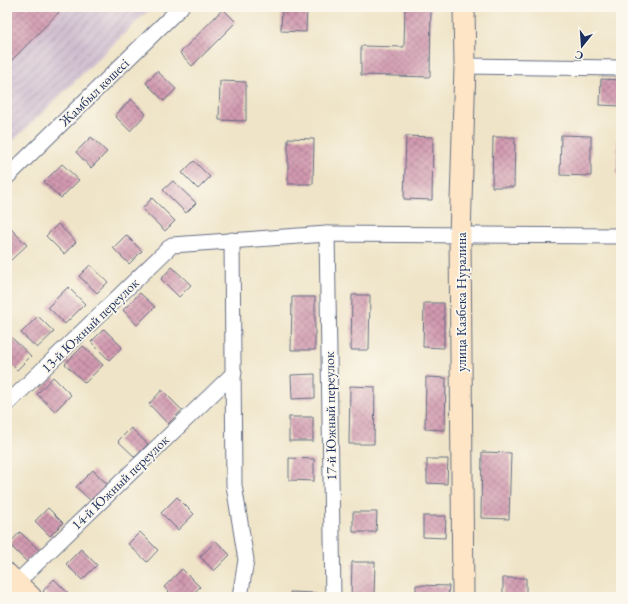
<svg xmlns="http://www.w3.org/2000/svg" width="628" height="604" viewBox="0 0 628 604" font-family="'EB Garamond',serif">
<style>
.industrial{fill:url(#industrial-furrows)}
.building{fill:url(#building-cross-hatch)}
.lines{fill:none;stroke-linecap:round;stroke-linejoin:round}
.street-casing{stroke:#656e83;stroke-width:17}
.secondary-casing{stroke:#656e83;stroke-width:23}
.street{stroke:#fff;stroke-width:15}
.secondary{stroke:#fde5c5;stroke-width:21}
.labels{text-anchor:middle;stroke-width:3.5;stroke-linejoin:round;paint-order:stroke}
.street-label{font-size:14px;fill:#1b2f5e;stroke:#fbf7ec}
</style>
<defs>
<pattern id="industrial-furrows" width="10" height="10" patternUnits="userSpaceOnUse"><rect width="10" height="10" fill="#cfbdcf"/><path d="M-1 1l2-2M0 10L10 0M9 11l2-2" fill="none" stroke="#a79aab"/></pattern>
<pattern id="building-cross-hatch" width="8" height="8" patternUnits="userSpaceOnUse"><rect width="8" height="8" fill="#d199af"/><path d="M0 0l8 8M0 8l8-8" fill="none" stroke="#a97d92"/></pattern>
</defs>
<rect width="100%" height="100%" fill="#fbf7ec"/>
<filter id="ink" filterUnits="userSpaceOnUse"><feTurbulence type="fractalNoise" baseFrequency=".025" numOctaves="2"/><feDisplacementMap in="SourceGraphic" scale="8" xChannelSelector="R" yChannelSelector="G"/><feConvolveMatrix kernelMatrix="1 2 1 2 8 2 1 2 1" color-interpolation-filters="sRGB"/></filter>
<filter id="wash" filterUnits="userSpaceOnUse"><feTurbulence type="fractalNoise" baseFrequency=".012" numOctaves="4" result="noise"/><feDisplacementMap in="SourceGraphic" scale="16" xChannelSelector="R" yChannelSelector="G"/><feGaussianBlur stdDeviation="0.9" result="paint"/><feColorMatrix in="noise" values="0 0 0 0 0 0 0 0 0 0 0 0 0 0 0 0 0 1.4 0 .05"/><feComposite in="paint" operator="in"/></filter>
<g filter="url(#wash)">
<rect width="100%" height="100%" fill="#efe4c7"/>
<!-- industrial -->
<polygon class="industrial" points="7,7 152,7 7,147"/>
<g id="blocks">
<!-- building -->
<g class="building">
<polygon points="7,7 64,7 7,65"/>
<polygon points="282,7 307,7 306,32 281,31"/>
<polygon points="405,7 431,7 430,77 361,75 361,46 404,47"/>
<polygon points="223,9 236,22 192,66 180,53"/>
<polygon points="157,71 176,89 164,101 146,83"/>
<polygon points="601,79 621,80 621,106 600,105"/>
<polygon points="220,81 246,82 246,121 219,120"/>
<polygon points="131,99 146,114 130,131 115,116"/>
<polygon points="618,133 621,134 621,174 617,174"/>
<polygon points="561,135 591,136 591,176 560,175"/>
<polygon points="406,136 433,137 432,200 404,199"/>
<polygon points="91,137 107,152 91,168 76,152"/>
<polygon points="493,137 515,137 514,187 492,187"/>
<polygon points="288,138 314,139 313,184 288,184"/>
<polygon points="194,161 210,177 198,189 182,173"/>
<polygon points="62,164 79,180 61,198 44,182"/>
<polygon points="173,181 196,203 186,213 163,190"/>
<polygon points="152,198 175,221 165,231 142,209"/>
<polygon points="58,224 76,242 64,254 46,236"/>
<polygon points="7,225 27,245 11,260 7,256"/>
<polygon points="126,235 142,251 129,264 113,248"/>
<polygon points="90,265 108,282 97,293 79,276"/>
<polygon points="172,267 191,285 179,297 161,279"/>
<polygon points="68,287 85,304 65,324 48,307"/>
<polygon points="140,293 155,307 137,325 123,310"/>
<polygon points="352,295 370,295 369,350 351,350"/>
<polygon points="292,297 315,297 315,350 291,350"/>
<polygon points="424,303 444,303 444,348 423,347"/>
<polygon points="38,316 54,332 37,348 21,333"/>
<polygon points="104,329 122,347 109,360 91,342"/>
<polygon points="11,337 31,356 17,370 7,360 7,340"/>
<polygon points="83,346 103,365 85,383 65,364"/>
<polygon points="315,374 315,398 292,399 291,375"/>
<polygon points="53,377 71,395 55,411 37,394"/>
<polygon points="426,377 446,378 445,430 425,429"/>
<polygon points="350,386 375,387 374,444 349,444"/>
<polygon points="162,390 182,410 168,424 149,404"/>
<rect x="289" y="417" width="24" height="24"/>
<polygon points="131,428 148,444 135,457 118,441"/>
<polygon points="482,452 511,453 509,519 481,518"/>
<polygon points="289,458 314,459 314,481 289,480"/>
<polygon points="427,459 448,459 447,484 427,483"/>
<polygon points="93,470 108,485 92,502 76,487"/>
<polygon points="177,497 194,514 178,530 161,513"/>
<polygon points="48,508 63,523 50,536 35,521"/>
<polygon points="353,512 377,512 376,532 353,532"/>
<polygon points="423,516 446,516 445,538 423,537"/>
<polygon points="20,532 39,550 27,562 9,544"/>
<polygon points="140,532 158,550 147,562 128,544"/>
<polygon points="216,541 230,555 214,571 200,557"/>
<polygon points="81,549 97,565 82,580 66,564"/>
<polygon points="352,562 375,562 374,597 351,597"/>
<polygon points="182,569 200,587 190,597 174,597 164,587"/>
<rect x="503" y="578" width="23" height="19"/>
<polygon points="54,579 72,597 49,597 43,591"/>
<polygon points="416,585 449,586 448,597 416,597"/>
<polygon points="290,592 316,593 316,597 290,597"/>
</g>
</g>
</g>
<g filter="url(#ink)">
<use href="#blocks" fill-opacity="0" stroke="#656e83" stroke-width="1"/>
<g class="lines">
<!-- street casing -->
<g class="street-casing">
<g id="street">
<polyline points="465,66 621,68"/>
<polyline points="7,177 181,7"/>
<polyline points="327,234 333,597"/>
<polyline points="232,240 234,485 246,560 240,597"/>
<polyline points="7,404 172,245 327,234 621,236"/>
<polyline points="7,592 234,373"/>
</g>
</g>
<!-- secondary casing -->
<g class="secondary-casing">
<g id="secondary">
<polyline points="7,574 31,597"/>
<polyline points="463,597 460,236 465,66 464,7"/>
</g>
</g>
<!-- street -->
<use href="#street" class="street"/>
<!-- secondary -->
<use href="#secondary" class="secondary"/>
</g>
</g>
<g class="labels">
<!-- street labels -->
<g class="street-label">
<text transform="translate(94 92) rotate(-44)" y="5">Жамбыл көшесі</text>
<text transform="translate(461 302) rotate(-90)" y="5">улица Казбека Нуралина</text>
<text transform="translate(90 325) rotate(-44)" y="5">13-й Южный переулок</text>
<text transform="translate(330 416) rotate(-91)" y="5">17-й Южный переулок</text>
<text transform="translate(120 482) rotate(-44)" y="5">14-й Южный переулок</text>
</g>
</g>
<!-- margin -->
<rect width="628" height="604" fill="none" stroke="#fbf7ec" stroke-width="24"/>
<!-- north arrow -->
<g transform="translate(582 46) rotate(197)" stroke="#fbf7ec" stroke-width="3" paint-order="stroke">
<path d="M0-3L7 15L0 10L-7 15Z" fill="#1b2f5e"/>
<text y="-6" font-size="11" font-weight="bold" text-anchor="middle" fill="#1b2f5e">С</text>
</g>
</svg>
